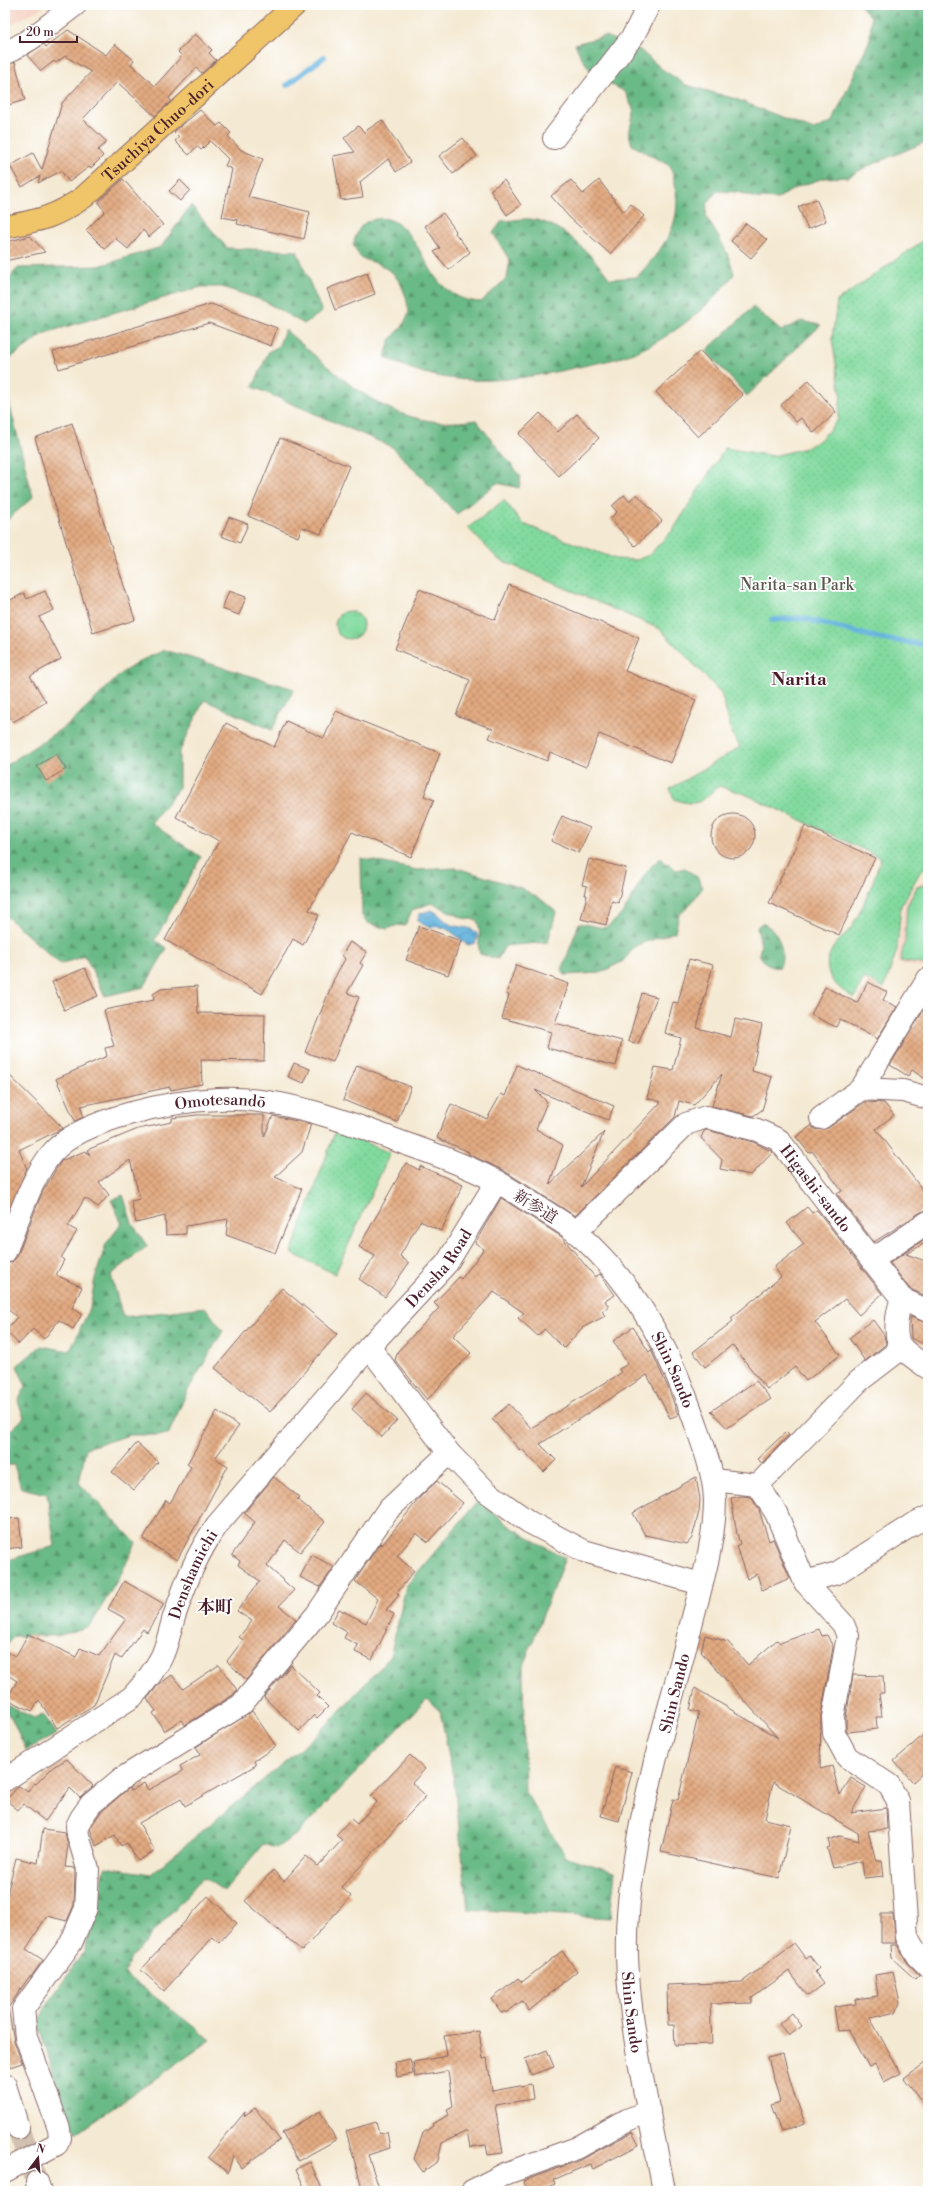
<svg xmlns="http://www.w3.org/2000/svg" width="933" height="2196" viewBox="0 0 933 2196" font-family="'Libre Bodoni','Noto Serif JP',serif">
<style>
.built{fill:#f5d2c3}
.grass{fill:url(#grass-tufts);stroke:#667c65}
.forest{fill:url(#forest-firs);stroke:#5a6c58}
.park{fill:url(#park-dots);stroke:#667c65}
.pitch{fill:#82da9f;stroke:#667c65}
.water{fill:url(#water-waves);stroke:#576984}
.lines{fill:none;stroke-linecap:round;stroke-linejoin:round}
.stream{stroke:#64b3de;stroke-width:5.5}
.building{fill:url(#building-cross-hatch)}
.minor-tunnel{stroke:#d2c1b1;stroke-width:22;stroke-dasharray:22 11;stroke-linecap:butt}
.minor-casing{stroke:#866665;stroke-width:24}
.major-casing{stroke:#866665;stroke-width:24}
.minor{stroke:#fff;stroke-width:22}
.major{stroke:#f0c469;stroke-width:22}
.labels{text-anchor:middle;stroke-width:3.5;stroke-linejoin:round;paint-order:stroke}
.street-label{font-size:16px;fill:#4a1f2b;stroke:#fff}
.park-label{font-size:16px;fill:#5b574e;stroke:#fff}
.quarter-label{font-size:18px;font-weight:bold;fill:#4a1f2b;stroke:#fff}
</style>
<defs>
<pattern id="grass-tufts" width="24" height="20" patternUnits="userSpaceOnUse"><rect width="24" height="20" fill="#82da9f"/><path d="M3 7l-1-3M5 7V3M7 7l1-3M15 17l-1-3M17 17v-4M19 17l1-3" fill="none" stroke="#72bb89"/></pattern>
<pattern id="forest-firs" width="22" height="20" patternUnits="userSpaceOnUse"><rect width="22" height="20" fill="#69ba86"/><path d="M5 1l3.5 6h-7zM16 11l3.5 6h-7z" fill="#58976e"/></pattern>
<pattern id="park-dots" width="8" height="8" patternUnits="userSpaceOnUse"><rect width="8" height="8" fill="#82da9f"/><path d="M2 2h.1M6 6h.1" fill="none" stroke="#72bb89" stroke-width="1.8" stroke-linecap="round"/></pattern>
<pattern id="water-waves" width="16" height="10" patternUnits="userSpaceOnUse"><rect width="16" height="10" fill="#64b3de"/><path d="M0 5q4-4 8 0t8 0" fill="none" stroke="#5491b4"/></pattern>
<pattern id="building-cross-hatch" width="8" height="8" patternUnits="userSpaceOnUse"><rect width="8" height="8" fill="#e2aa81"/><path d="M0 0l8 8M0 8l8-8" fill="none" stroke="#b98a6a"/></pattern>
</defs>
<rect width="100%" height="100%" fill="#fff"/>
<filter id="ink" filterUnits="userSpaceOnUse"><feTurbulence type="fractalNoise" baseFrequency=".025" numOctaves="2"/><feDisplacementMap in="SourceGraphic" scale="8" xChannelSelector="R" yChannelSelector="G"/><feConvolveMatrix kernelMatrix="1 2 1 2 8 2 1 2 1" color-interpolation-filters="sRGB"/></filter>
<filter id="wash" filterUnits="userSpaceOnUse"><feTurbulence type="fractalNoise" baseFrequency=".012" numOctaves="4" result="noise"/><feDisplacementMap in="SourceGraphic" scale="16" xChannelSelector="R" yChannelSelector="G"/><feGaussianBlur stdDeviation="0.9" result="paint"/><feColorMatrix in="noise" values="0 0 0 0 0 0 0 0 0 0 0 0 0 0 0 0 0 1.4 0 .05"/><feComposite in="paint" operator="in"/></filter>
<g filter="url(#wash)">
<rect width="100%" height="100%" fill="#f4e9d2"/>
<!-- built -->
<g class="built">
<polygon points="5,5 47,5 5,28"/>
<polygon points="928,879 928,969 897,963 904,909 908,897 916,886"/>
</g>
<!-- grass -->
<circle class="grass" cx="349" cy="625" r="14"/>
<!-- forest -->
<g class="forest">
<path d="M860,5h68v136l-62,26 -18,10 -24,1 -27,9 -20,12 -21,-1 -19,-6 -20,-1 -10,13 -1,13c12,18 23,36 28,57 -24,34 -72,71 -112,83 -13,4 -26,6 -39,9 -66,15 -135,26 -198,-9l5,-17 13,-14 6,-14 -3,-15 -5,-13 -8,-11 -14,-9 -18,-6 -8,-13c4,-14 7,-23 22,-26 35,-8 49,50 68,67 12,11 22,15 38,16l26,-24 3,-17 -17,-28 9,-12c9,0 20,-3 28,-2 32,3 62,36 80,60l27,-2c34,-38 50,-60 33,-111l-38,-21 -3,-11 5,-23 -9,-19 -32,-18 -12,-17 -6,-13 30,-8 35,14 22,19 24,16 50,14 78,31 19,-9 37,-82 1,-22z"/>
<polygon points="191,205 227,248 297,251 322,312 304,324 264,301 222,287 201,287 45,333 5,362 5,282 18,268 99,266 161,247"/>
<polygon points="753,307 781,331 801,321 821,325 747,396 706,351"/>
<path d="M285,330c59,49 107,104 191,90l45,57 -2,11 -22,-5 -40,31 -65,-67 -139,-60 16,-36 9,-4z"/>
<polygon points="5,398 8,398 33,497 5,522"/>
<polygon points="165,650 294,689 272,730 204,700 179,753 179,788 151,823 201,857 155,940 167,948 144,987 105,996 85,956 60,964 5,915 5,766 70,723 123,672 142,660"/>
<path d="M361,858l56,12 40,-2 64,20 21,12 14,12 -8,30 -43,4 -7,13 -18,-5c-4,-11 3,-19 -3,-34l-14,-2 -31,-15 -20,7 -7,16 -7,-1 -11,4 -19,-6 -6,-7z"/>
<path d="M661,858l3,5 6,1 6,6 9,-2 12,9 6,10 -13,18 -11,10 -4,17 -38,13 -14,16 -23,12 -35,2 -3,-5 17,-47 25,5c30,-14 30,-52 57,-70z"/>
<path d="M762,923c16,6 24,27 18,44 -11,2 -15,-4 -21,-13l2,-8 -4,-19z"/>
<polygon points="123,1195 132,1223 147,1246 111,1275 123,1317 205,1307 223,1331 187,1392 168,1435 130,1435 86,1448 79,1483 136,1543 120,1576 90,1626 58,1636 14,1636 5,1647 5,1561 55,1546 47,1494 21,1488 14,1465 5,1465 5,1435 24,1418 18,1401 26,1386 17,1366 41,1346 70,1351 90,1308 95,1278 106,1244 122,1223 111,1200"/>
<polygon points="478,1501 511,1527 565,1558 523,1666 525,1792 567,1857 615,1872 610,1918 468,1909 454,1782 440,1711 427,1699 297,1834 276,1848 263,1844 224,1891 203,1877 131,1958 124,1973 211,2040 77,2133 65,2111 38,2023 46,2006 84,1951 97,1912 105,1867 151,1874 319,1733 390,1657 406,1586"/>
<polygon points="5,1704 34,1718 43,1714 57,1734 26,1750 11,1717 5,1713"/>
</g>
<!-- park -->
<g class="park">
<path d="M928,237v628l-8,7 -19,34 -4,44 -13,38 -20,-10 -9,20c-20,-10 -37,-27 -22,-50 6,-9 16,-15 21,-25 11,-20 20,-43 27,-65l-136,-64 -26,-8c-17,15 -21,22 -45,13l-4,-10 70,-42 -8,-14 -11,-40 -61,-64 -162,-70 -30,-31 36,-28 19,24 93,35 21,1 12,-5 24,-25 52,-82 48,8 33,-8 14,-8 18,-20 3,-25 -9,-56 5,-38z"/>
<polygon points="336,1129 390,1153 335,1274 291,1253"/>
</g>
<!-- pitch -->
<polygon class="pitch" points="928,884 928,965 900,961 905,941 907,906 917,887"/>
<!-- water -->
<path class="water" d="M431,910c9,3 12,11 21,15 9,3 16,1 24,7l2,5 -3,6 -7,2c-8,-5 -15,-14 -24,-17 -12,-4 -13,4 -26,-8l1,-6z"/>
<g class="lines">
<!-- stream -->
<g class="stream">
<polyline points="287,85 324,57"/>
<polyline points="772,620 802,618 882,639 928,645"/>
</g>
</g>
<g id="blocks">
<!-- building -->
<g class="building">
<polygon points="68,30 106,55 115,44 134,60 131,64 155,86 182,56 178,52 195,34 212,50 209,53 216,60 202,73 196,68 169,98 171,101 155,116 117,82 83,119 107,142 98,150 103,156 91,168 89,167 69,182 61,171 38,183 40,176 22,187 10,166 33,153 42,170 62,103 91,72 65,56 56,63 54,61 41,71 27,55 44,44 46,47"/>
<polygon points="15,62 25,100 5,106 5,66"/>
<polygon points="200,110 217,126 221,123 231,133 228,136 241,150 263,159 248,197 310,212 304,239 237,224 238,220 222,217 232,169 225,166 228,159 210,141 201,150 197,146 189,155 175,141 179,137 174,132"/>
<polygon points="382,120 410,162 396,172 388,159 360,182 363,197 341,200 333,156 355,152 344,138 358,126 364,132"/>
<polygon points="463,138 477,156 453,174 439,156"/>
<polygon points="123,179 163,225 149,237 143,230 128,249 115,238 105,249 86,230 105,211 99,204 99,201"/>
<polygon points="180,180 190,190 180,201 169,191"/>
<polygon points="504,180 521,205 507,215 490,190"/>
<polygon points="571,180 583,194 599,180 624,212 631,204 644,216 610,254 569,217 551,196"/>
<polygon points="816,199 826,221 808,229 798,207"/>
<polygon points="443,213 456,231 455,233 470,252 449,270 434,252 440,248 425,226"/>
<polygon points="746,223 767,240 751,258 731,241"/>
<polygon points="30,236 45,252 5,261 5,242"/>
<polygon points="367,273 375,294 335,310 327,289"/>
<polygon points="211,304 277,328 271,346 209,323 59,369 53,352"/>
<polygon points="700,351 743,395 698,437 656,392"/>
<polygon points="809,380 836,412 814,433 801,418 796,422 781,405"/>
<polygon points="540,413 558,432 577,414 599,438 559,476 519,434"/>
<polygon points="72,423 135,620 93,633 35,438"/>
<polygon points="280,438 349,466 321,534 302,527 298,537 248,516"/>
<polygon points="637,494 662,521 635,546 610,519 617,512 612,506 624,495 629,501"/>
<polygon points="229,517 248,524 240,543 221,536"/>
<polygon points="509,585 639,638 625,671 696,700 671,763 599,734 586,767 550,752 547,761 489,738 493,729 456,715 470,680 395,649 419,589 495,620"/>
<polygon points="45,591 54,610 39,617 61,659 30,676 46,702 13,722 5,710 5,603 24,593 27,599"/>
<polygon points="229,591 246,597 239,615 222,609"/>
<polygon points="336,711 440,753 424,796 434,800 411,857 352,832 309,910 319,915 303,945 293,939 262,994 165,940 219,841 176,817 226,723 274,747 286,721 324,738"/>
<polygon points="56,754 66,769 46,781 37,766"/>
<circle cx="733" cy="836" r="22"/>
<polygon points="562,816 590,828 579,853 551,841"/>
<polygon points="805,826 875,858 839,935 769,903"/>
<polygon points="589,859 626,868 618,903 612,901 606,925 581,919 587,895 585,895 587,886 582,885"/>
<polygon points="419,926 461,941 448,975 406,960"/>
<polygon points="350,942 367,952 360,963 363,965 347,993 359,997 333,1062 305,1052 334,979 345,959 342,955"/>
<polygon points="689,959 713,965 697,1028 731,1037 735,1019 762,1025 752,1071 772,1077 762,1110 753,1116 712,1106 722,1074 694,1105 679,1101 675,1117 575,1216 503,1170 468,1154 469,1152 437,1138 451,1104 487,1119 501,1094 505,1096 517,1065 614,1106 608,1120 535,1090 547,1102 536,1129 563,1145 549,1185 604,1132 581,1187 661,1102 647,1098 655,1067 673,1070 681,1038 665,1033 673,1002 678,1003"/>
<polygon points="516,965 569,984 555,1023 622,1041 616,1066 547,1048 551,1032 502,1018 509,995 506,994"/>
<polygon points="85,968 98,996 64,1010 52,982"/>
<polygon points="868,982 887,992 883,1000 897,1007 877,1039 840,1019 836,1027 811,1015 825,987 857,1003"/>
<polygon points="197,986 198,1013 265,1014 264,1061 201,1060 202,1084 171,1090 170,1087 81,1106 83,1117 75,1121 56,1079 107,1056 105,1048 114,1046 104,1010 154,1000 153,994 161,989"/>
<polygon points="642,993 657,997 638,1044 628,1041"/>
<polygon points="928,1003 928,1081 912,1070 908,1076 890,1065"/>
<polygon points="294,1063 310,1069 304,1083 288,1077"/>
<polygon points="357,1065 411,1087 397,1122 343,1100"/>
<polygon points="5,1071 63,1128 19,1150 27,1169 5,1218"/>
<polygon points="865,1102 884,1103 894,1115 876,1129 928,1197 928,1210 921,1212 874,1242 837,1194 842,1191 812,1151 809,1153 796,1137 811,1126 816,1130 828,1128"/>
<polygon points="197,1115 264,1115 264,1137 273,1116 311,1124 302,1152 275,1177 302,1189 275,1253 226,1235 228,1219 186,1226 186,1234 166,1235 165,1216 136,1223 131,1201 140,1199 130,1160 99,1182 109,1195 98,1207 85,1198 68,1226 77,1231 61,1258 64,1260 56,1275 82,1287 72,1308 82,1314 73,1329 59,1320 44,1339 33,1329 19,1344 5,1331 17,1317 5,1307 5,1264 12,1262 17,1257 42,1193 61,1161 85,1151 90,1155 87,1150 138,1129 172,1122 172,1118"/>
<polygon points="707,1130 753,1142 773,1152 751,1175 720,1169 722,1160 701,1138 704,1131"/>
<polygon points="406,1163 419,1170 420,1166 463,1185 441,1231 420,1221 400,1256 409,1263 385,1297 359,1279 375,1256 359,1247"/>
<polygon points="501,1198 562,1237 595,1277 600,1274 615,1295 605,1301 609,1307 602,1311 605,1316 582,1328 564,1348 544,1329 538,1336 518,1318 524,1313 494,1292 453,1336 471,1353 427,1400 395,1360 398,1351 439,1308 434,1303 459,1277 461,1279 484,1249 475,1243"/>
<polygon points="807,1207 812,1213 817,1210 882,1294 859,1315 845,1299 815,1322 840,1355 806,1381 795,1367 767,1389 732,1345 705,1367 693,1352 733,1321 731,1318 781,1277 774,1267 804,1244 787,1223"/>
<polygon points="928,1237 928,1241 906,1254 928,1262 928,1297 910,1289 890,1263"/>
<polygon points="282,1288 337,1334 270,1412 215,1368"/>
<polygon points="910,1317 928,1323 928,1346 911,1338"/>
<polygon points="873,1320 884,1335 886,1344 865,1361 849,1338"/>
<polygon points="633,1327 649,1352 651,1350 669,1390 678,1415 670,1418 647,1375 540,1444 556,1460 544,1472 522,1449 520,1450 492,1419 509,1404 531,1428 621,1373 619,1369 628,1364 613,1341"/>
<polygon points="756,1381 771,1399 727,1428 711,1411"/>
<polygon points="366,1393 397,1420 382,1437 352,1409"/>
<polygon points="217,1411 239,1426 215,1458 228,1466 177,1560 143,1539 166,1500 170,1503 191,1467 187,1464"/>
<polygon points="786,1432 789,1435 762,1463 757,1459"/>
<polygon points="137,1443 158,1462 134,1490 112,1472"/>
<polygon points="274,1477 299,1497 297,1499 325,1522 300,1552 285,1540 267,1566 294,1590 279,1606 296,1619 246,1680 227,1661 243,1640 239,1637 252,1621 237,1611 260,1581 238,1565 240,1561 232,1555 255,1522 244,1513"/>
<polygon points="696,1477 700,1499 699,1512 692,1538 687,1544 645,1535 633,1513"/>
<polygon points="437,1481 463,1503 428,1542 416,1533 397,1556 414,1571 397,1593 399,1595 386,1610 394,1614 372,1660 355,1652 358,1645 344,1638 347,1632 331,1623 339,1609 366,1623 378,1599 355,1581 380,1543 382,1545 422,1495"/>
<polygon points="742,1496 751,1497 759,1510 769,1541 773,1539 790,1578 762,1590 757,1574 747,1579 736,1546 740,1544 737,1534 731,1498"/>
<polygon points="19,1518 22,1547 5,1549 5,1519"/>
<polygon points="312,1555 334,1567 320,1587 300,1577"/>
<polygon points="124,1581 164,1604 147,1632 143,1629 121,1659 115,1655 94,1705 57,1728 39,1700 32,1711 7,1699 17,1681 5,1673 5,1651 16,1656 28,1634 76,1657 80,1648 99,1656 126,1619 108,1609"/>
<polygon points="819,1629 822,1636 827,1635 833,1647 821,1715 820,1769 832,1766 840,1795 851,1778 866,1787 851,1813 886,1808 887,1829 868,1831 876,1861 882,1861 884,1876 864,1878 862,1861 833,1868 827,1848 830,1847 828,1840 840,1836 859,1841 858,1833 773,1782 765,1819 791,1825 779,1878 661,1852 673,1799 678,1800 699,1712 690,1710 695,1688 778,1738 701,1652 705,1635 728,1642 748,1665 777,1640 780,1643"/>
<polygon points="219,1665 237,1690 233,1695 185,1725 181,1720 164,1731 153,1713 156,1711 147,1699 158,1685 172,1675 183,1689"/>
<polygon points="291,1665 320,1693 317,1696 328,1707 317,1718 314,1715 299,1731 264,1697"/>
<polygon points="853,1675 883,1676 884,1693 879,1693 882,1717 876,1717 877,1729 848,1732 846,1729 846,1718"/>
<polygon points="252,1711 276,1746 254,1761 256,1765 185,1806 181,1799 139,1823 155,1851 138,1861 127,1843 121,1846 115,1835 96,1846 90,1828 100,1813 129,1788 131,1791 144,1783 148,1790 183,1771 180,1766 200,1755 196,1747"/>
<polygon points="928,1731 928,1768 913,1782 894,1761"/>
<polygon points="410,1755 425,1769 412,1783 426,1796 341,1887 351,1896 302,1951 245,1901 273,1870 284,1881 306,1856 318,1866 342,1840 336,1835 351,1819 357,1824 377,1802 371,1796"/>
<polygon points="67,1759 93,1786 80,1798 70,1788 45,1821 23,1804 18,1810 6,1800 19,1786 28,1792 34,1783 36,1784 53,1767"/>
<polygon points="615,1767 632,1772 619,1821 601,1816"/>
<polygon points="43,1829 65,1832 68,1846 65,1867 75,1868 75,1870 74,1905 67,1921 47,1916 26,1949 43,1960 31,1977 29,1977 8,2008 14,2041 22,2063 10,2067 5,2053 5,1902 16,1858 38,1863"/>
<polygon points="208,1896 237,1923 219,1943 213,1937 164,1991 141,1970"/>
<polygon points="881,1914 893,1914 896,1943 881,1943"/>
<polygon points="794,1943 806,1959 810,1956 819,1968 815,1972 824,1984 808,1996 789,1971 752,1998 752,2003 710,2004 712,2044 675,2045 674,2025 668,2025 667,1985 742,1982"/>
<polygon points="891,1945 897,1945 907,1962 919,1975 915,1979 892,1958"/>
<polygon points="562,1951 577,1971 529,2011 522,2001 507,2012 501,2012 492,1999 518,1978 522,1982"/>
<polygon points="893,1972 900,2003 896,2012 870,2018 901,2073 884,2082 875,2064 869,2067 849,2030 838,2031 834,2007 856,2004 855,1999 878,1996 875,1975"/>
<polygon points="792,2013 802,2026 789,2036 779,2024"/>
<polygon points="479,2031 483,2059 487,2058 492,2091 531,2084 533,2099 495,2105 503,2153 488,2155 486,2145 470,2147 467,2131 442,2143 438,2161 423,2172 414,2159 423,2133 433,2126 432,2124 449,2115 447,2110 453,2107 448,2071 415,2077 413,2062 447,2056 444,2036"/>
<polygon points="547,2050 554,2067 531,2075 525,2059"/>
<polygon points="783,2054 793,2091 805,2123 781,2132 771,2105 780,2102 768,2058"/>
<polygon points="410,2059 413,2074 397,2077 395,2062"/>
<polygon points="928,2060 928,2109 904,2078"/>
<polygon points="255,2108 280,2140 242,2168 233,2155 228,2173 208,2157 245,2112 244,2116"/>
<polygon points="320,2111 336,2140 298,2161 282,2133"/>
<polygon points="376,2122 379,2134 387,2132 390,2148 368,2155 380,2191 363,2191 346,2131"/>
<polygon points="632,2132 639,2145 593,2169 590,2164 553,2180 555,2184 539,2191 528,2191 523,2181 581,2160"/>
<polygon points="310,2162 323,2191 306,2191 296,2169"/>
</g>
</g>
</g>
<g filter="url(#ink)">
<use href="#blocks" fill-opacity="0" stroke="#866665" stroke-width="1"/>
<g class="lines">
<!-- minor-tunnel -->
<polyline class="minor-tunnel" points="18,2128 37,2182"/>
<!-- minor casing -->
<g class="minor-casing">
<g id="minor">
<polyline points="5,54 32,38 75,5"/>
<polyline points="554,138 633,36 649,5"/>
<polyline points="861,1089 928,979"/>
<polyline points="821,1118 861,1089 903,1091 928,1098"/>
<path id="s1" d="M576,1232l110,-108 20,-7 51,13 22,10 123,159 26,12"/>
<path id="s2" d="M5,1252c14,-32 24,-71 47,-99 30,-35 121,-52 166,-54 60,-2 117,18 172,39 35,13 70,24 102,41 18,9 34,21 51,31 12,8 25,15 35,24 56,48 92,116 116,185 9,26 20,53 21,81 0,42 -14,85 -24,125 -20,79 -45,158 -57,239 -5,30 -8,62 -7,93 3,78 23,157 37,234"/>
<polyline points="869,1255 881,1254 928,1222"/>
<path d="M902,1299c-5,12 -10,40 1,50 7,7 17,13 25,19"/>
<polyline points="369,1347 449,1453 487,1492 529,1522 584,1551 701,1584"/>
<polyline points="713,1480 758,1485"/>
<polyline points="758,1485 776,1513 805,1582 843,1624 848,1636 833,1717 834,1733 847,1757 889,1785 898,1801 907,1937 918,1956 928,1966"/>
<polyline points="758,1485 859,1381 902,1348"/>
<polyline points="805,1582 837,1573 913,1524 928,1517"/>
<path id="s3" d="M5,1780l127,-83c11,-12 21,-24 29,-39 6,-12 9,-28 13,-41 12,-35 22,-62 43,-92l152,-178 78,-84 50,-82"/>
<polyline points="5,2085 18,2128"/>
<polyline points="5,2171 57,2144 60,2138 59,2129 26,2037 23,2009 71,1943 86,1908 88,1869 78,1835 77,1826 81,1818 91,1804 121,1779 241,1705 317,1614 387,1511 449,1453"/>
<polyline points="37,2182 40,2191"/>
<polyline points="472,2191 507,2173 577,2148 627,2120 649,2111"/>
</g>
</g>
<!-- major casing -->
<g class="major-casing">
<g id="major">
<path id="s4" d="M5,227c35,-7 49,-9 79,-30l211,-192"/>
</g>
</g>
<!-- minor -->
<use href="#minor" class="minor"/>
<!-- major -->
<use href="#major" class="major"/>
</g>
</g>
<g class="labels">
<!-- street labels -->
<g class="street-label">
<text dy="6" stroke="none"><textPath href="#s4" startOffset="185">Tsuchiya Chuo-dori</textPath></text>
<text dy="6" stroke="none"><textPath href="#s2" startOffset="290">Omotesandō</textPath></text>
<text dy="6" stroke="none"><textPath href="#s1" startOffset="313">Higashi-sando</textPath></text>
<text transform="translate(536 1206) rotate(32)" y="6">新参道</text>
<text dy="6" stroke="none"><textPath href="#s3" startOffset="685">Densha Road</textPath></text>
<text dy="6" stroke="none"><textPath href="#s2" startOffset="845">Shin Sando</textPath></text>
<text dy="6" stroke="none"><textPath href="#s3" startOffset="290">Denshamichi</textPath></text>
<text transform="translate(674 1693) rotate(-76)" y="6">Shin Sando</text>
<text dy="6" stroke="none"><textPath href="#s2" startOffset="1505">Shin Sando</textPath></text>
</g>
<!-- park labels -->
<g class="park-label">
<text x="797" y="590">Narita-san Park</text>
</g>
<!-- quarter labels -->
<g class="quarter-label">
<text x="799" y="685">Narita</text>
<text x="215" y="1613">本町</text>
</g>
</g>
<!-- margin -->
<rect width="933" height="2196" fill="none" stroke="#fff" stroke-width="20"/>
<!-- north arrow -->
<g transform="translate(38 2158) rotate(16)" stroke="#ffffff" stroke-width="3" paint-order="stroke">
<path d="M0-3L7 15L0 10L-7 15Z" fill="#4a1f2b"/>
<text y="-6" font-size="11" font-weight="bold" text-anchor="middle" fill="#4a1f2b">N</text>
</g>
<!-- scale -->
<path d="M20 36v6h57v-6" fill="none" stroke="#4a1f2b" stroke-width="2"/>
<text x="26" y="36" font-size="12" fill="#4a1f2b" stroke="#ffffff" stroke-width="3" paint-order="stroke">20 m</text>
</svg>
